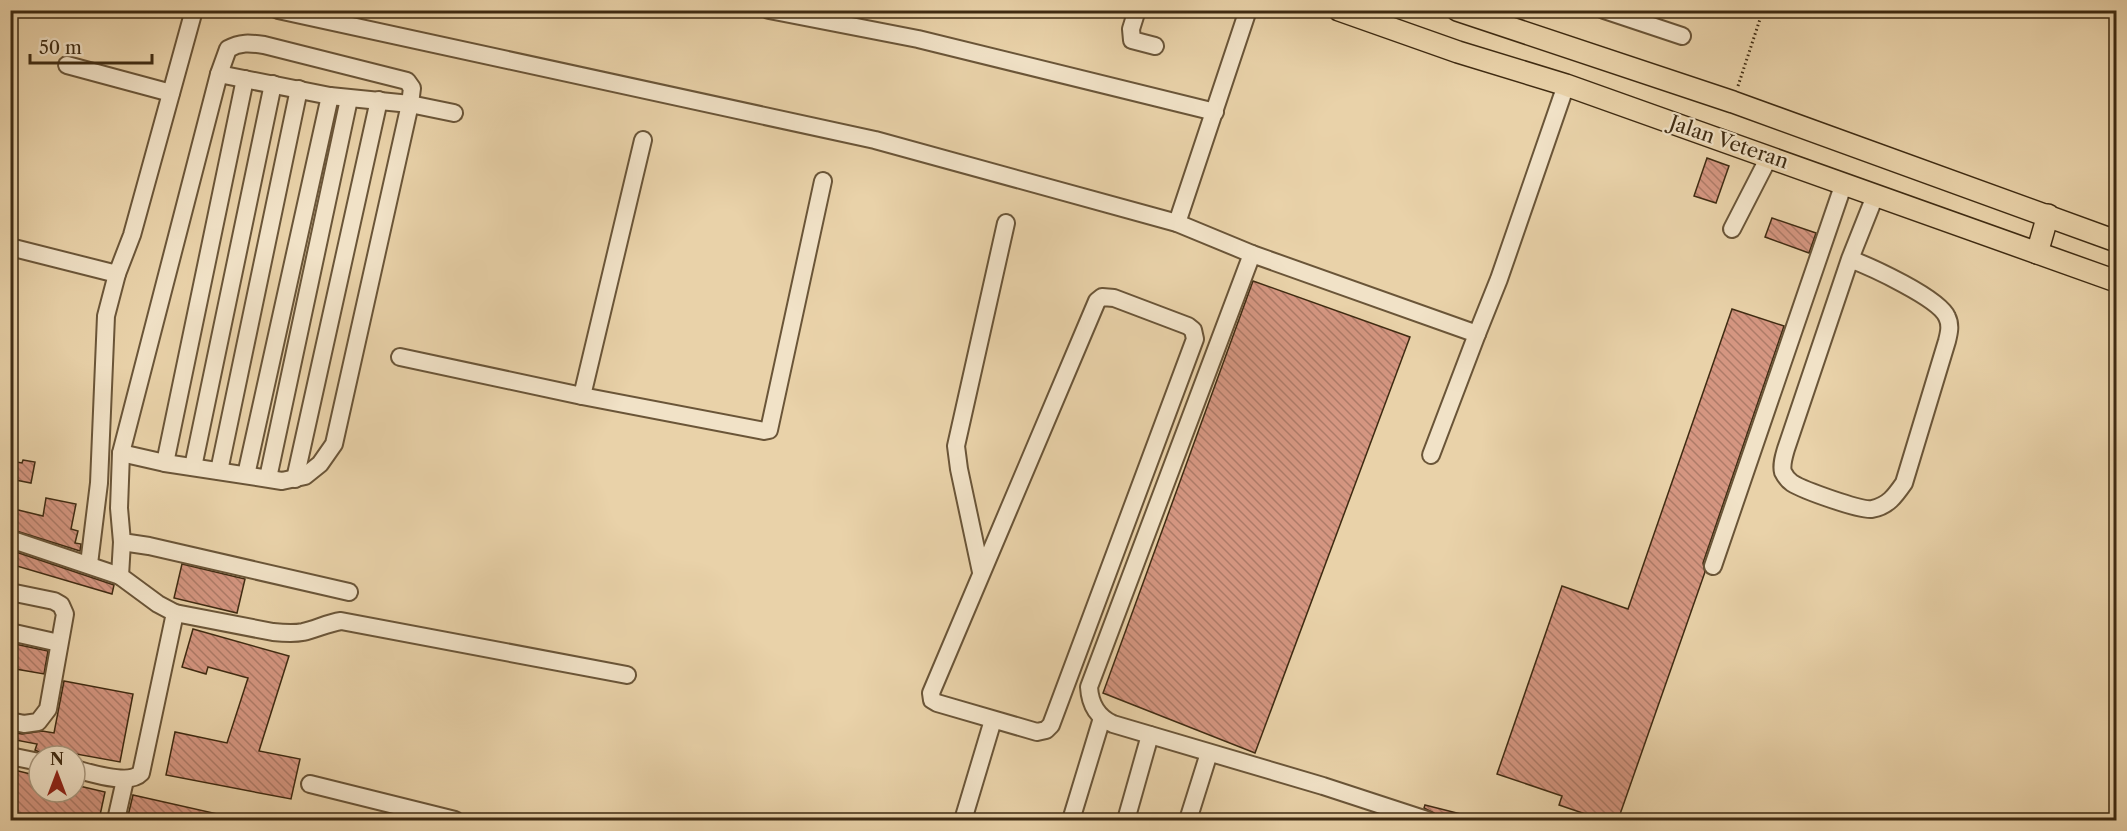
<svg xmlns="http://www.w3.org/2000/svg" width="2127" height="831" viewBox="0 0 2127 831" font-family="'Libre Caslon Text',serif">
<style>
.building{fill:url(#building-back-hatch);stroke:#3f2b12;stroke-width:1.5}
.lines{fill:none;stroke-linecap:round;stroke-linejoin:round}
.minor-casing{stroke:#6a5538;stroke-width:20}
.major-casing{stroke:#3f2b12;stroke-width:24}
.path{stroke:#3f2b12;stroke-width:3;stroke-dasharray:1.5 3;stroke-linecap:butt}
.minor{stroke:#f1e2c7;stroke-width:16}
.major{stroke:#e9d2a9;stroke-width:21}
.labels{text-anchor:middle;stroke-width:4.5;stroke-linejoin:round;paint-order:stroke}
.street-label{font-size:20px;fill:#3f2b12;stroke:#f1e2c7}
</style>
<defs>
<pattern id="building-back-hatch" width="6" height="6" patternUnits="userSpaceOnUse" patternTransform="scale(1.5)"><rect width="6" height="6" fill="#d59681"/><path d="M-1 5l2 2M0 0l6 6M5-1l2 2" fill="none" stroke="#ae7b68"/></pattern>
</defs>
<rect width="100%" height="100%" fill="#e9d2a9"/>
<filter id="stains"><feTurbulence type="fractalNoise" baseFrequency=".00333" numOctaves="4"/><feColorMatrix values="0 0 0 0 .2 0 0 0 0 .09 0 0 0 0 .02 0 0 0 .5 -.17"/></filter>
<radialGradient id="worn" r=".72"><stop offset=".6" stop-color="#630" stop-opacity="0"/><stop offset="1" stop-color="#630" stop-opacity=".3"/></radialGradient>
<!-- building -->
<g class="building">
<polygon points="1707,158 1729,166 1716,203 1694,196"/>
<polygon points="1772,218 1816,233 1809,253 1765,237"/>
<polygon points="1253,281 1410,337 1255,753 1103,693"/>
<polygon points="1732,309 1784,326 1703,563 1705,572 1618,820 1603,820 1559,805 1562,796 1497,774 1562,586 1628,609"/>
<polygon points="23,460 35,462 31,483 10,479 10,461 22,463"/>
<polygon points="46,498 76,504 71,529 78,531 75,543 81,544 80,551 10,529 10,508 43,516"/>
<polygon points="10,550 114,585 112,594 10,564"/>
<polygon points="182,564 245,579 237,613 174,598"/>
<polygon points="193,629 289,656 259,751 300,759 291,799 166,775 175,732 227,743 248,678 208,667 206,674 182,667"/>
<polygon points="10,643 48,651 44,674 10,668"/>
<polygon points="64,681 133,694 120,762 49,749 47,756 35,750 37,744 10,739 10,732 22,734 42,731 54,733"/>
<polygon points="10,769 39,776 39,792 75,792 75,785 105,792 99,820 10,820"/>
<polygon points="133,795 222,815 221,820 127,820"/>
<polygon points="1425,805 1469,816 1468,820 1437,820 1434,813 1424,808"/>
</g>
<g class="lines">
<!-- minor casing -->
<g class="minor-casing">
<g id="minor">
<polyline points="278,10 875,140 1177,223 1252,254"/>
<polyline points="769,10 918,39 1215,112"/>
<polyline points="1137,10 1131,29 1132,40 1155,46"/>
<polyline points="1604,10 1682,36"/>
<polyline points="67,65 171,93"/>
<polyline points="1177,223 1248,10"/>
<polyline points="1732,229 1769,157"/>
<polyline points="10,247 117,274"/>
<path d="M1850,259l-64,190c-2,7 -5,16 -3,23 2,4 6,9 9,11 11,7 69,28 80,26 16,-3 23,-13 32,-26l43,-142c2,-8 4,-16 0,-24 -8,-19 -76,-50 -97,-58l25,-63"/>
<polygon points="1102,297 1114,298 1188,326 1193,330 1195,339 1051,725 1046,730 1037,732 937,703 932,700 931,693 1097,301"/>
<polyline points="400,357 582,396 643,140"/>
<polyline points="582,396 764,431 769,430 823,181"/>
<path d="M121,453l44,10 117,18 23,-5 15,-12 14,-20 76,-340 2,-16 -5,-7 -143,-36c-14,-2 -24,-3 -36,4l-9,25"/>
<polyline points="1431,455 1477,334"/>
<polyline points="165,463 245,79"/>
<polyline points="193,467 273,84"/>
<polyline points="219,471 299,89"/>
<polyline points="246,475 330,96"/>
<polyline points="268,478 349,99"/>
<polyline points="295,479 379,100"/>
<polyline points="10,539 120,576"/>
<polyline points="89,564 99,483 106,316 117,274 132,235 194,10"/>
<polyline points="1713,566 1844,183"/>
<polyline points="981,572 959,469 956,446 1006,223"/>
<polyline points="10,592 54,601 61,605 65,614 48,709 38,722 24,724 10,721"/>
<polyline points="349,592 149,546 122,542 119,508 121,453 219,74 330,96 410,104 454,113"/>
<path d="M175,613l98,19c10,1 20,2 30,0 13,-3 25,-9 38,-11l286,54"/>
<polyline points="10,632 59,643"/>
<polyline points="10,756 39,762"/>
<path d="M75,769c16,4 54,17 66,4l34,-160 -17,-9 -38,-28 2,-34"/>
<polyline points="310,784 455,820"/>
<polyline points="116,820 125,780"/>
<polyline points="963,820 993,720"/>
<polyline points="1071,820 1102,718"/>
<polyline points="1126,820 1150,735"/>
<polyline points="1188,820 1209,753"/>
<path d="M1427,820l-104,-34 -210,-62c-16,-7 -23,-20 -24,-37l163,-433 225,80 22,-55 67,-194"/>
</g>
</g>
<!-- major casing -->
<g class="major-casing">
<g id="major">
<polyline points="1339,10 1458,52 1566,85 2116,281"/>
<polyline points="1457,10 1733,102 2116,241"/>
<polyline points="2037,253 2048,215"/>
</g>
</g>
<!-- path -->
<polyline class="path" points="1738,86 1763,10"/>
<!-- minor -->
<use href="#minor" class="minor"/>
<!-- major -->
<use href="#major" class="major"/>
</g>
<g class="labels">
<!-- street labels -->
<g class="street-label">
<text transform="translate(1729 142) rotate(19)" y="7">Jalan Veteran</text>
</g>
</g>
<!-- margin -->
<rect width="2127" height="831" fill="none" stroke="#e9d2a9" stroke-width="36"/>
<rect x="12" y="12" width="2103" height="807" fill="none" stroke="#3f2b12" stroke-width="3"/>
<rect x="18" y="18" width="2091" height="795" fill="none" stroke="#3f2b12" stroke-width="1.5"/>
<!-- north arrow -->
<g transform="translate(57 774)"><circle r="28" fill="#f1e2c7" stroke="#aa997f" stroke-width="1.5"/>
<path d="M0-4.5L10 22L0 15L-10 22Z" fill="#8f2418"/>
<text y="-9" font-size="16" font-weight="bold" text-anchor="middle" fill="#3f2b12">N</text>
</g>
<!-- scale -->
<path d="M30 54v9h122v-9" fill="none" stroke="#3f2b12" stroke-width="3"/>
<text x="39" y="54" font-size="18" fill="#3f2b12" stroke="#f1e2c7" stroke-width="4.5" paint-order="stroke">50 m</text>
<rect width="100%" height="100%" filter="url(#stains)"/>
<rect width="100%" height="100%" fill="url(#worn)"/>
</svg>
